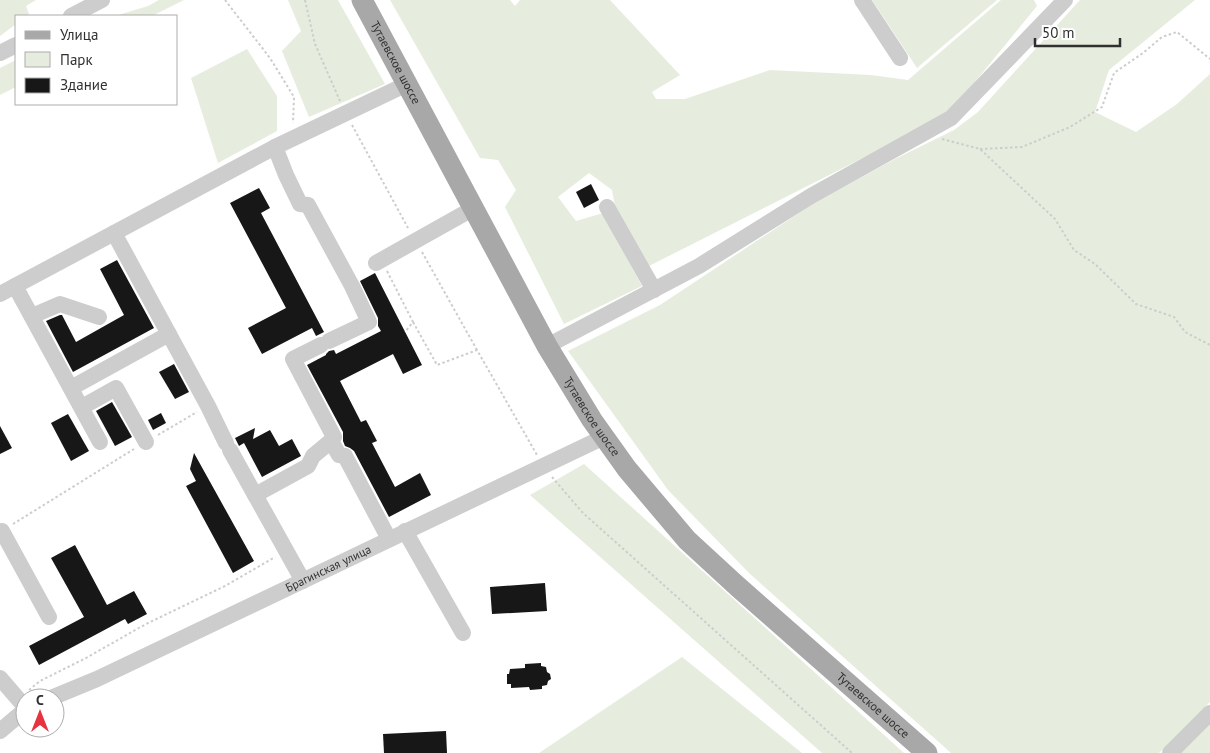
<svg xmlns="http://www.w3.org/2000/svg" width="1210" height="753" viewBox="0 0 1210 753" font-family="'PT Sans',sans-serif">
<style>
.green{fill:#e6edde}
.building{fill:#171717}
.lines{fill:none;stroke-linecap:round;stroke-linejoin:round}
.path{stroke:#cdcdcd;stroke-width:2;stroke-dasharray:2.5 2.5;stroke-linecap:butt}
.minor{stroke:#cdcdcd;stroke-width:16}
.major{stroke:#a8a8a8;stroke-width:21}
.labels{text-anchor:middle;stroke-width:5;stroke-linejoin:round;paint-order:stroke}
.street-label{font-size:12px;fill:#303030;stroke:#fff}
</style>
<rect width="100%" height="100%" fill="#fff"/>
<!-- green -->
<g class="green">
<polygon points="0,0 36,0 26,6 29,14 25,16 16,16 16,24 0,36"/>
<polygon points="159,0 184,0 152,16 115,16 148,6"/>
<polygon points="288,0 338,0 385,84 309,117 282,51 301,31"/>
<polygon points="390,0 510,0 515,6 520,0 610,0 680,75 652,92 656,99 685,99 770,70 871,75 908,80 1001,0 1034,0 1037,6 948,115 649,266 616,212 612,190 589,173 558,197 576,221 603,213 642,286 564,324 505,207 516,190 498,160 480,158"/>
<polygon points="872,0 997,0 917,68"/>
<polygon points="1080,0 1195,0 1109,70 1095,112 1136,132 1177,104 1210,74 1210,702 1159,753 951,753 750,574 668,490 568,351 660,305 814,203 895,159 954,130 978,112"/>
<polygon points="247,49 277,96 277,131 218,163 191,78"/>
<polygon points="16,60 16,87 0,95 0,68"/>
<polygon points="584,464 904,753 822,753 530,495"/>
<polygon points="682,657 802,753 539,753"/>
<polygon points="1210,721 1210,753 1178,753"/>
</g>
<!-- building -->
<g class="building">
<polygon points="591,184 599,200 584,208 576,192"/>
<polygon points="259,188 270,208 261,213 324,332 316,336 312,328 262,354 248,328 286,308 230,203"/>
<polygon points="117,260 154,328 73,372 46,321 60,315 62,315 76,342 124,315 100,269"/>
<polygon points="375,273 422,365 403,374 393,354 340,381 361,422 366,420 377,441 372,443 395,487 420,473 431,495 389,517 354,451 350,448 345,446 343,441 343,432 307,365 326,355 326,354 329,351 334,350 336,354 381,331 378,326 378,318 360,281"/>
<polygon points="174,364 189,392 175,399 159,372"/>
<polygon points="112,402 132,437 115,446 96,411"/>
<polygon points="161,413 166,423 153,430 148,420"/>
<polygon points="68,414 89,451 71,461 51,423"/>
<polygon points="0,426 12,448 0,454"/>
<polygon points="255,428 253,439 270,430 279,446 292,439 301,456 262,477 244,443 239,446 235,438"/>
<polygon points="194,453 254,561 233,573 186,486 196,481 190,469"/>
<polygon points="75,545 107,605 134,591 147,614 128,624 125,619 39,665 29,646 84,617 51,558"/>
<polygon points="545,583 547,611 492,614 490,587"/>
<polygon points="541,663 541,666 546,667 547,672 550,674 551,679 548,681 547,685 542,686 542,689 530,690 529,687 511,688 511,684 507,684 507,674 509,674 510,669 525,668 525,664"/>
<polygon points="446,731 447,753 384,753 383,734"/>
</g>
<g class="lines">
<!-- path -->
<g class="path">
<polyline points="225,0 270,58 294,97 293,123"/>
<polyline points="305,0 315,44 340,101"/>
<polyline points="352,125 408,228"/>
<polyline points="942,139 980,149 1055,219 1074,250 1095,264 1136,304 1174,317 1185,332 1210,345"/>
<polyline points="980,149 1022,147 1070,127 1102,107 1114,73 1143,53 1162,37 1177,32 1210,59"/>
<polyline points="422,252 477,350"/>
<polyline points="387,271 413,322 405,332"/>
<polyline points="413,322 437,365 477,350 537,455"/>
<polyline points="158,435 197,412"/>
<polyline points="552,477 583,513 852,753"/>
<polyline points="13,524 134,449"/>
<polyline points="29,690 40,681 86,658 146,624 225,586 275,557"/>
</g>
<!-- minor -->
<g class="minor">
<polyline points="862,0 900,58"/>
<polyline points="71,16 102,0"/>
<polyline points="0,53 16,45"/>
<polyline points="275,147 286,175 300,204 308,205 352,286 369,322 329,341"/>
<polyline points="607,207 654,290"/>
<polyline points="114,233 208,406 226,443"/>
<polyline points="376,263 474,208"/>
<polyline points="15,286 100,442"/>
<polyline points="0,294 275,147 407,84"/>
<polyline points="32,316 60,304 99,317"/>
<polyline points="321,345 293,359 334,437 331,441 339,455 345,456 389,539"/>
<polyline points="547,346 699,266 811,196 951,118 1065,0"/>
<polyline points="71,388 169,334"/>
<polyline points="82,407 116,388 146,442"/>
<polyline points="230,450 303,581"/>
<polyline points="255,495 308,466 313,456 331,441"/>
<polyline points="2,531 49,617"/>
<polyline points="405,531 463,633"/>
<polyline points="0,678 25,707"/>
<path id="s1" d="M51,698l46,-19 507,-242"/>
<polyline points="0,731 25,710"/>
<polyline points="1170,753 1210,713"/>
</g>
<!-- major -->
<path class="major" id="s2" d="M362,0l185,346 45,74 35,49 60,71 50,46 190,167"/>
</g>
<g class="labels">
<!-- street labels -->
<g class="street-label">
<text dy="4" stroke="none"><textPath href="#s2" startOffset="71">Тутаевское шоссе</textPath></text>
<text dy="4" stroke="none"><textPath href="#s2" startOffset="476">Тутаевское шоссе</textPath></text>
<text dy="4" stroke="none"><textPath href="#s1" startOffset="306">Брагинская улица</textPath></text>
<text dy="4" stroke="none"><textPath href="#s2" startOffset="881">Тутаевское шоссе</textPath></text>
</g>
</g>
<!-- legend -->
<rect x="15" y="15" width="162" height="90" fill="#ffffff" stroke="#acacac"/>
<rect x="25" y="31" width="25" height="8" fill="#a8a8a8" stroke="#acacac"/>
<text x="60" y="40" font-size="15" fill="#303030">Улица</text>
<rect x="25" y="52" width="25" height="15" fill="#e6edde" stroke="#acacac"/>
<text x="60" y="65" font-size="15" fill="#303030">Парк</text>
<rect x="25" y="78" width="25" height="15" fill="#171717" stroke="#acacac"/>
<text x="60" y="90" font-size="15" fill="#303030">Здание</text>
<!-- north arrow -->
<g transform="translate(40 713)"><circle r="24" fill="#ffffff" stroke="#acacac"/>
<path d="M0-4L9 19L0 12L-9 19Z" fill="#e6333f"/>
<text y="-8" font-size="14" font-weight="bold" text-anchor="middle" fill="#303030">С</text>
</g>
<!-- scale -->
<path d="M1035 38v8h85v-8" fill="none" stroke="#303030" stroke-width="2.5"/>
<text x="1042" y="38" font-size="15" fill="#303030" stroke="#ffffff" stroke-width="4" paint-order="stroke">50 m</text>
</svg>
